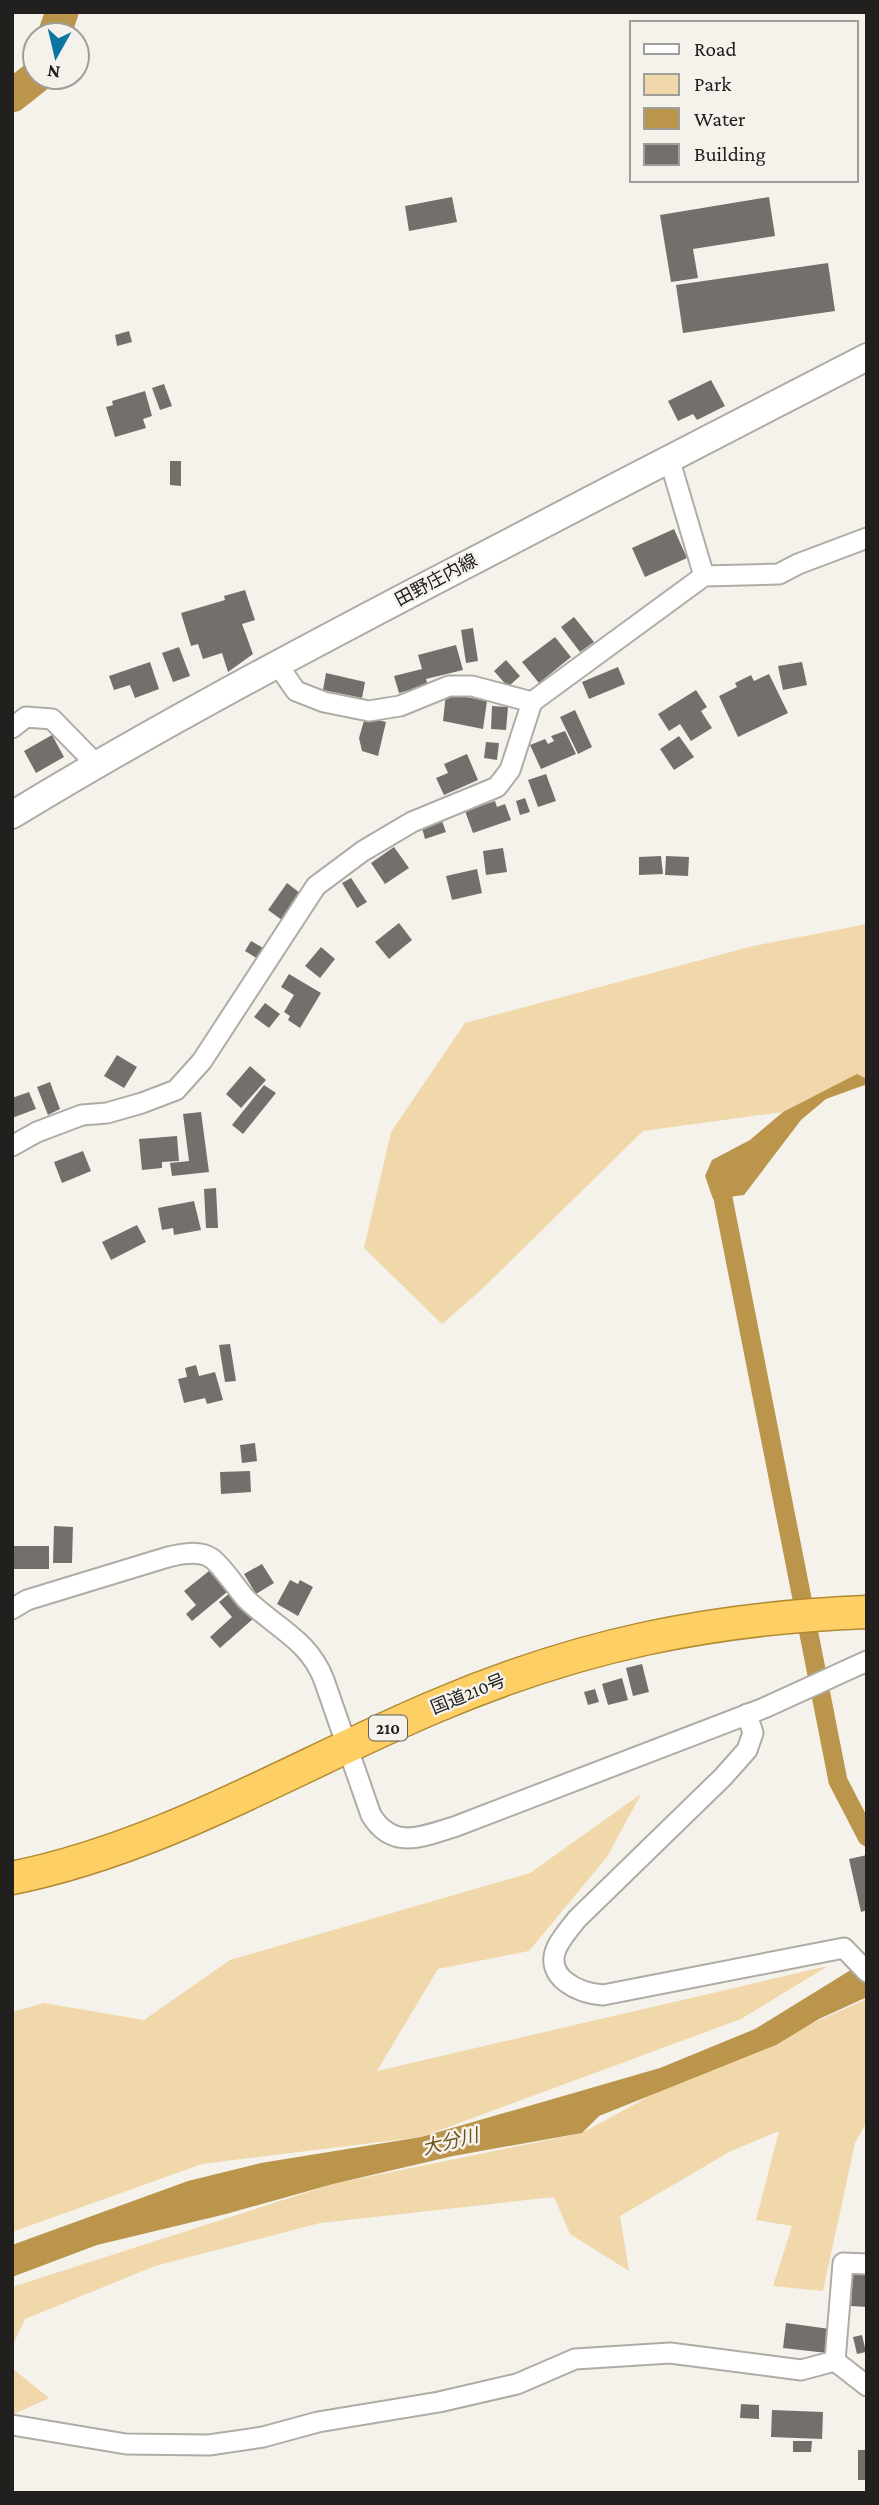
<svg xmlns="http://www.w3.org/2000/svg" width="879" height="2505" viewBox="0 0 879 2505" font-family="'Crimson Pro','Noto Sans JP',serif">
<style>
.green{fill:#f1d8aa}
.water{fill:#ba954b}
.lines{fill:none;stroke-linecap:round;stroke-linejoin:round}
.canal{stroke:#ba954b;stroke-width:19}
.river{stroke:#ba954b;stroke-width:33}
.building{fill:#73706b}
.minor-casing{stroke:#afaca6;stroke-width:23}
.secondary-casing{stroke:#afaca6;stroke-width:30}
.trunk-casing{stroke:#b18a32;stroke-width:35}
.minor{stroke:#fff;stroke-width:19}
.secondary{stroke:#fff;stroke-width:26}
.trunk{stroke:#fecf64;stroke-width:32}
.labels{text-anchor:middle;stroke-width:5;stroke-linejoin:round;paint-order:stroke}
.shield{fill:#f5f2ec;stroke:#615f5c;stroke-width:2}
.shield-label{font-size:16px;font-weight:bold;fill:#21201e}
.street-label{font-size:18px;fill:#21201e;stroke:#f5f2ec}
.water-label{font-size:19px;font-style:italic;fill:#6c521a;stroke:#f5f2ec}
</style>
<rect width="100%" height="100%" fill="#f5f2ec"/>
<!-- green -->
<g class="green">
<polygon points="867,924 867,1085 783,1112 643,1131 481,1290 442,1324 364,1248 391,1132 465,1023 753,946"/>
<polygon points="641,1794 607,1857 529,1951 438,1969 377,2071 828,1966 741,2019 421,2137 202,2164 12,2232 12,2012 44,2003 144,2020 230,1960 530,1873"/>
<polygon points="867,1999 867,2121 855,2143 823,2291 773,2286 792,2226 756,2220 779,2131 731,2151 620,2216 629,2271 570,2234 554,2197 320,2223 155,2266 25,2319 12,2347 12,2287 333,2184 582,2133 655,2093"/>
<polygon points="12,2368 49,2398 12,2415"/>
</g>
<!-- water -->
<g class="water">
<polygon points="857,1074 867,1079 867,1084 826,1099 801,1120 744,1195 713,1199 705,1176 712,1160 750,1140 783,1112"/>
<polygon points="867,1960 867,1997 819,2019 776,2045 599,2116 582,2133 453,2156 333,2184 226,2214 97,2245 12,2277 12,2245 188,2181 261,2163 421,2137 660,2068 755,2029"/>
</g>
<g class="lines">
<!-- canal -->
<polyline class="canal" points="723,1198 838,1781 867,1837"/>
<!-- river -->
<g class="river">
<polyline points="54,35 62,12"/>
<polyline points="12,96 36,77"/>
</g>
</g>
<!-- building -->
<g class="building">
<polygon points="452,197 457,222 409,231 405,206"/>
<polygon points="769,197 775,236 693,249 698,278 671,282 660,215"/>
<polygon points="828,263 835,311 683,333 676,285"/>
<polygon points="129,331 132,342 117,346 115,335"/>
<polygon points="711,380 725,406 697,420 693,414 678,421 668,401"/>
<polygon points="164,384 172,406 160,410 152,388"/>
<polygon points="145,391 152,416 143,419 146,428 115,437 106,407 113,405 112,401"/>
<polygon points="170,461 181,461 181,486 170,485"/>
<polygon points="674,529 687,558 645,577 632,548"/>
<polygon points="245,590 255,620 242,624 253,654 228,672 222,653 203,659 198,644 191,646 181,613 225,600 224,596"/>
<polygon points="574,617 594,642 580,652 561,627"/>
<polygon points="473,628 478,661 466,663 461,630"/>
<polygon points="555,637 571,657 539,683 522,662"/>
<polygon points="456,645 463,670 426,679 428,685 399,693 394,676 422,669 418,655"/>
<polygon points="179,647 190,676 173,682 162,653"/>
<polygon points="506,660 520,676 508,687 494,671"/>
<polygon points="150,662 159,689 135,698 130,685 114,690 109,676"/>
<polygon points="802,662 807,685 783,690 778,666"/>
<polygon points="618,667 625,684 589,699 582,682"/>
<polygon points="326,673 365,682 362,698 323,690"/>
<polygon points="769,674 788,713 738,737 719,696 737,687 735,683 751,675 754,681"/>
<polygon points="696,690 707,707 701,711 712,728 691,741 680,724 669,731 658,714"/>
<polygon points="446,693 487,701 483,729 443,721"/>
<polygon points="492,706 508,707 506,730 491,729"/>
<polygon points="575,710 592,747 578,754 560,717"/>
<polygon points="365,717 386,722 378,756 362,751 359,738"/>
<polygon points="565,731 576,754 541,769 530,745 545,739 548,744 554,741 551,736"/>
<polygon points="52,735 64,757 36,773 24,751"/>
<polygon points="679,736 694,757 674,770 660,749"/>
<polygon points="486,742 499,743 497,760 484,758"/>
<polygon points="467,754 478,780 444,795 436,778 448,773 444,764"/>
<polygon points="546,774 556,801 538,807 528,780"/>
<polygon points="525,798 530,812 520,815 516,801"/>
<polygon points="495,801 497,807 505,804 511,820 473,833 465,811"/>
<polygon points="442,821 446,832 425,839 422,828"/>
<polygon points="394,847 409,868 385,884 371,863"/>
<polygon points="503,848 507,872 486,875 483,851"/>
<polygon points="661,856 663,874 639,875 639,857"/>
<polygon points="666,856 689,857 688,876 665,875"/>
<polygon points="477,869 482,893 452,900 446,876"/>
<polygon points="351,878 367,902 357,908 342,883"/>
<polygon points="287,883 300,893 282,920 268,910"/>
<polygon points="399,923 412,940 389,959 375,942"/>
<polygon points="251,941 265,949 258,959 245,951"/>
<polygon points="321,947 335,959 320,978 305,966"/>
<polygon points="289,974 321,993 300,1028 288,1020 290,1016 284,1012 294,995 281,987"/>
<polygon points="265,1003 280,1014 269,1028 254,1017"/>
<polygon points="117,1055 137,1067 124,1088 104,1076"/>
<polygon points="250,1066 266,1080 241,1108 226,1094"/>
<polygon points="50,1082 60,1109 48,1115 37,1087"/>
<polygon points="264,1085 276,1093 243,1134 232,1125"/>
<polygon points="29,1092 36,1109 12,1118 12,1098"/>
<polygon points="201,1112 209,1172 172,1176 170,1163 189,1161 183,1114"/>
<polygon points="177,1136 179,1161 162,1162 162,1168 142,1170 139,1139"/>
<polygon points="83,1151 91,1171 62,1183 54,1162"/>
<polygon points="216,1188 218,1228 206,1228 204,1189"/>
<polygon points="194,1201 201,1230 174,1235 173,1228 162,1230 158,1208"/>
<polygon points="137,1225 146,1242 111,1260 102,1242"/>
<polygon points="230,1344 236,1381 225,1382 219,1345"/>
<polygon points="196,1365 199,1376 215,1372 223,1400 207,1404 205,1398 184,1403 178,1379 187,1377 185,1368"/>
<polygon points="255,1443 257,1461 242,1463 240,1445"/>
<polygon points="250,1471 251,1492 221,1494 220,1472"/>
<polygon points="54,1526 73,1527 72,1563 53,1563"/>
<rect x="12" y="1546" width="37" height="23"/>
<polygon points="262,1564 274,1583 256,1594 244,1574"/>
<polygon points="209,1571 227,1592 192,1621 186,1614 196,1605 184,1591"/>
<polygon points="290,1580 298,1584 300,1580 313,1587 298,1616 277,1604"/>
<polygon points="231,1592 254,1618 220,1648 210,1637 232,1617 219,1602"/>
<polygon points="642,1664 649,1692 633,1696 626,1668"/>
<polygon points="622,1678 628,1700 608,1705 602,1684"/>
<polygon points="595,1689 599,1702 588,1705 584,1692"/>
<polygon points="867,1855 867,1910 861,1912 849,1859"/>
<polygon points="853,2271 867,2272 867,2307 851,2306"/>
<polygon points="786,2323 830,2329 827,2353 783,2348"/>
<polygon points="862,2335 866,2352 857,2354 853,2337"/>
<polygon points="741,2404 759,2405 759,2419 740,2418"/>
<polygon points="772,2410 823,2412 822,2439 771,2437"/>
<polygon points="793,2441 812,2441 811,2452 793,2452"/>
<rect x="858" y="2450" width="9" height="30"/>
</g>
<g class="lines">
<!-- minor casing -->
<g class="minor-casing">
<g id="minor">
<polyline points="669,458 704,576"/>
<polyline points="277,664 296,691 324,702 369,711 400,706 449,686 472,686 532,702"/>
<polyline points="12,728 26,717 52,719 96,764"/>
<polyline points="12,1146 37,1132 82,1115 107,1113 142,1103 176,1090 202,1061 316,886 363,851 412,822 497,787 510,770 532,702 704,576 779,574 798,564 867,538"/>
<path d="M12,1609l15,-9 141,-43c12,-3 31,-7 43,1 10,6 26,31 35,41 30,29 63,41 78,81l47,135c22,36 52,21 83,12l310,-119 103,-47"/>
<path d="M747,1714l6,19 -6,17 -24,27 -146,142c-7,9 -15,18 -20,28 -14,30 21,46 46,48l241,-47 23,24"/>
<polyline points="835,2361 843,2263 867,2264"/>
<polyline points="835,2361 867,2386"/>
<polyline points="12,2425 126,2444 209,2445 263,2437 318,2422 439,2402 517,2384 575,2359 670,2353 801,2370 835,2361"/>
</g>
</g>
<!-- secondary casing -->
<g class="secondary-casing">
<path id="secondary" d="M12,815c136,-83 276,-157 417,-231 146,-76 291,-152 438,-227"/>
</g>
<!-- trunk casing -->
<g class="trunk-casing">
<path id="trunk" d="M12,1878c152,-31 281,-111 422,-171 145,-62 276,-89 433,-95"/>
</g>
<!-- minor -->
<use href="#minor" class="minor"/>
<!-- secondary -->
<use href="#secondary" class="secondary"/>
<!-- trunk -->
<use href="#trunk" class="trunk"/>
</g>
<g class="labels">
<!-- shield labels -->
<rect class="shield" x="369" y="1715.5" width="38" height="25" rx="5"/>
<g class="shield-label">
<text x="388" y="1734">210</text>
</g>
<!-- street labels -->
<g class="street-label">
<text transform="translate(436 580) rotate(-28)" y="6">田野庄内線</text>
<text transform="translate(468 1694) rotate(-22)" y="6">国道210号</text>
</g>
<!-- water labels -->
<g class="water-label">
<text transform="translate(450 2141) rotate(-14)" y="7">大分川</text>
</g>
</g>
<!-- border -->
<rect width="879" height="2505" fill="none" stroke="#21201e" stroke-width="28"/>
<!-- legend -->
<rect x="630" y="21" width="228" height="161" fill="#f5f2ec" stroke="#a09e9a" stroke-width="2"/>
<rect x="644" y="44" width="35" height="10" fill="#ffffff" stroke="#a09e9a" stroke-width="2"/>
<text x="694" y="56" font-size="21" fill="#21201e">Road</text>
<rect x="644" y="74" width="35" height="21" fill="#f1d8aa" stroke="#a09e9a" stroke-width="2"/>
<text x="694" y="91" font-size="21" fill="#21201e">Park</text>
<rect x="644" y="108" width="35" height="21" fill="#ba954b" stroke="#a09e9a" stroke-width="2"/>
<text x="694" y="126" font-size="21" fill="#21201e">Water</text>
<rect x="644" y="144" width="35" height="21" fill="#73706b" stroke="#a09e9a" stroke-width="2"/>
<text x="694" y="161" font-size="21" fill="#21201e">Building</text>
<!-- north arrow -->
<g transform="translate(56 56) rotate(188)"><circle r="33" fill="#f5f2ec" stroke="#a09e9a" stroke-width="2"/>
<path d="M0-5L12 26L0 18L-12 26Z" fill="#0b76a1"/>
<text y="-10" font-size="19" font-weight="bold" text-anchor="middle" fill="#21201e">N</text>
</g>
</svg>
